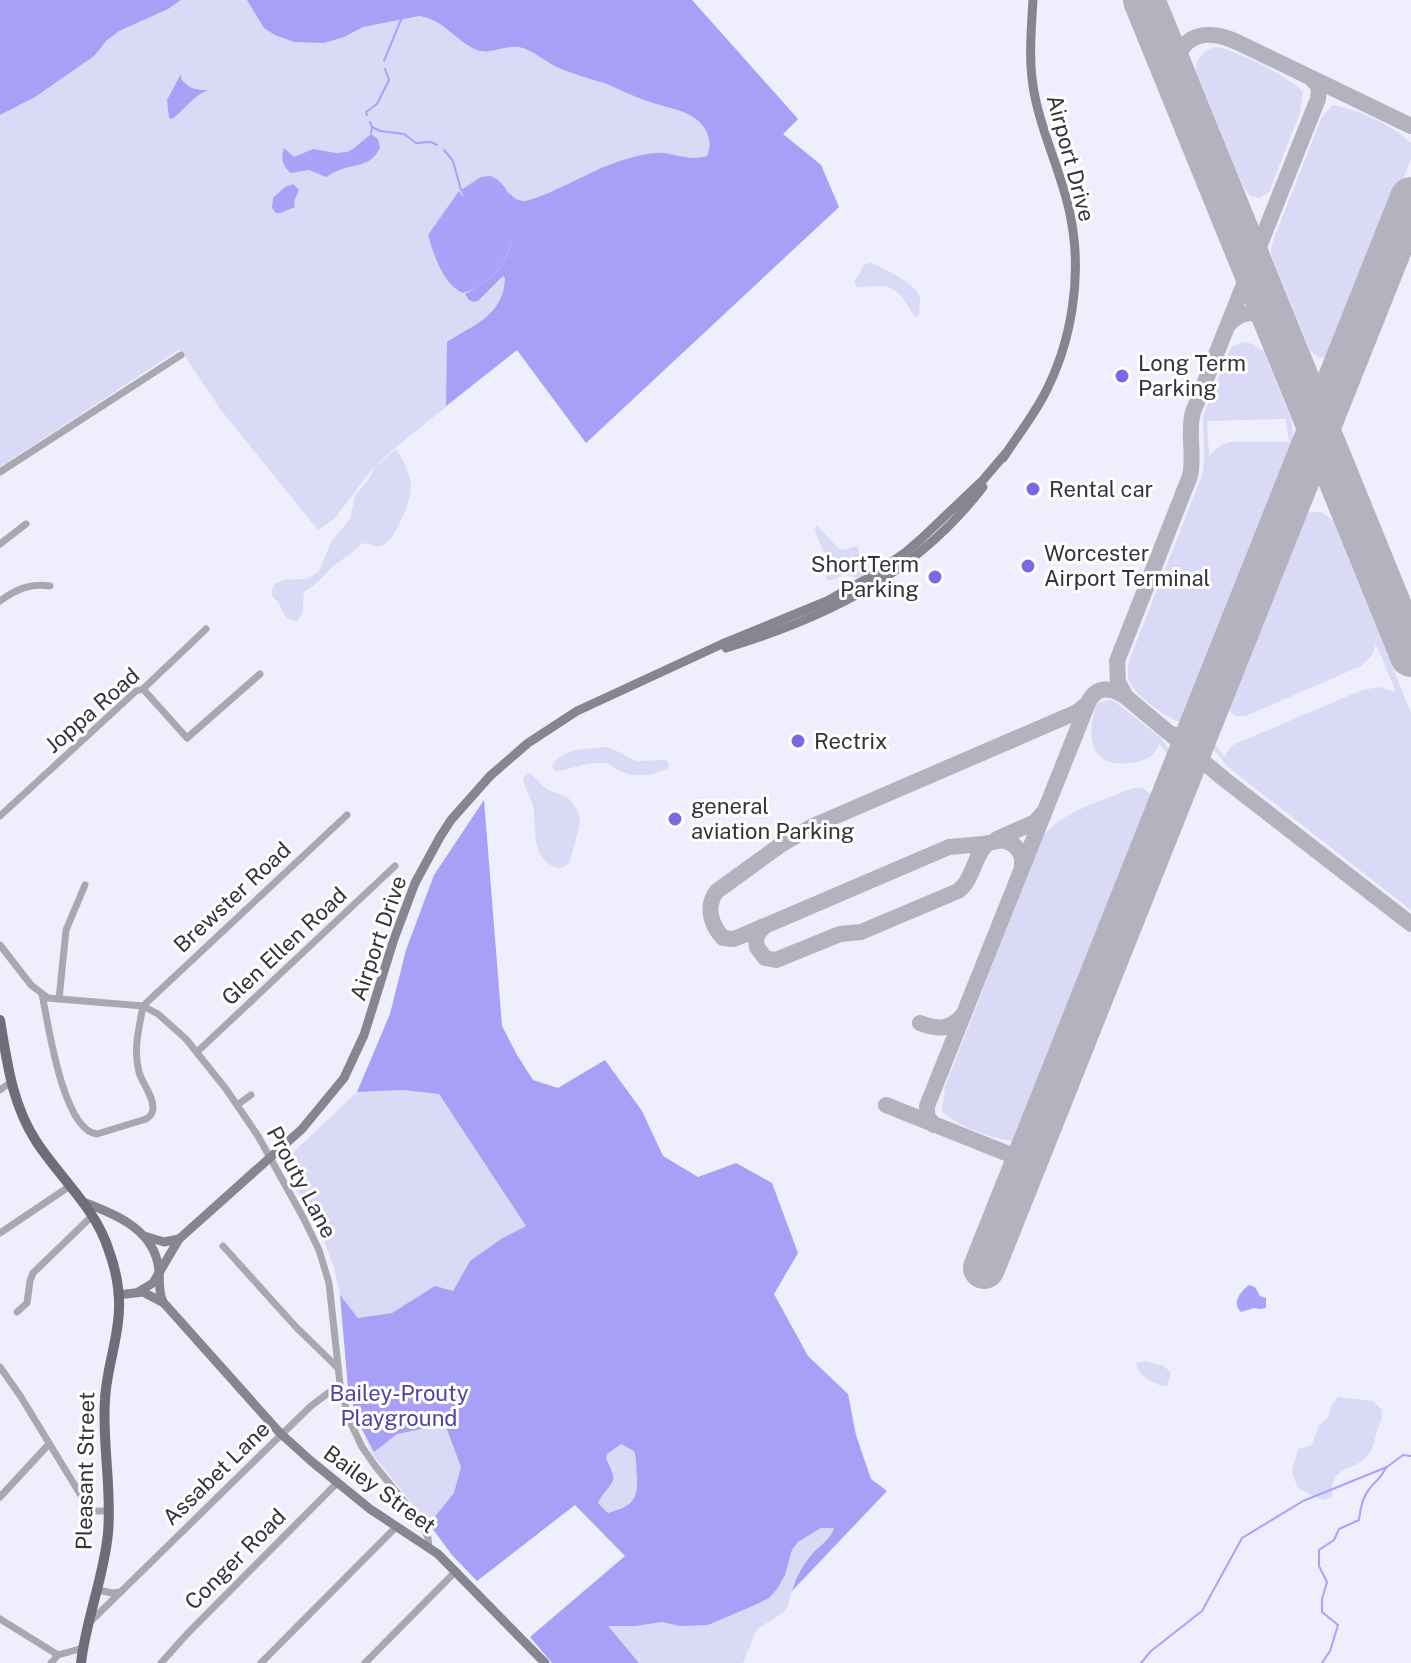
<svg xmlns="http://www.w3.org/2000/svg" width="1411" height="1663" viewBox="0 0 1411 1663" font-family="'Public Sans',sans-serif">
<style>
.green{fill:#dad9f6;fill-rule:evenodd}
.forest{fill:#a89ff6;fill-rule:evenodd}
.water{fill:#aaa1f8}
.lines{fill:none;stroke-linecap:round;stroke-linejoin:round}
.stream{stroke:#aaa1f8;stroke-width:2}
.taxiway{stroke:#b3b2be;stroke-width:16}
.runway{stroke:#b3b2be;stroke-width:42}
.street{stroke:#a9a8b0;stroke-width:7}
.secondary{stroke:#868691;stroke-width:9}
.primary{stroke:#6e6d7a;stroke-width:10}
.poi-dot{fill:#7d68e3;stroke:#fff;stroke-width:3}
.labels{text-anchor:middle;stroke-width:6;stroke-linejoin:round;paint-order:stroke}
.street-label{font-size:22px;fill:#34333a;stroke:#fff}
.poi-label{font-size:22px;fill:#34333a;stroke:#fff;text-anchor:start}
.park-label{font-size:22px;fill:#5440a4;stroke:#fff}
</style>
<rect width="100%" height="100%" fill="#efeefc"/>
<!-- green -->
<g class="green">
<polygon points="0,0 692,0 798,119 783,134 821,165 839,207 586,443 517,350 396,447 372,469 335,518 318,530 221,410 180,349 0,467"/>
<path d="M1216,47c18,2 76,31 87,45l-3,21 -31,79 -10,6 -9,-2 -8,-12 -46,-113c0,-13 7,-21 20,-24z"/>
<path d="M1332,105c28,5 58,19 79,38v16l-77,192 -4,5 -11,2 -9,-8 -38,-93 -1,-7 2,-9 48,-122z"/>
<path d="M870,263c10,2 46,22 49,32 2,6 0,15 0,21l-4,1c-8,-12 -15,-29 -32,-31 -9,0 -18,1 -26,1l-3,-6 5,-6 5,-10z"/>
<path d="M1243,342l10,2 11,8 28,70 2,28 -109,275c-16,-7 -51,-28 -56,-45 -2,-6 -1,-13 0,-19l73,-186 2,-12 -1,-47 26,-65 3,-4zM1286,419l3,23h-61l-11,6 -8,8 -2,-35z"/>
<path d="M395,450h2c6,11 14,24 14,36 0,15 -15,52 -28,59 -6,3 -14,-1 -20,-2 -8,8 -18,14 -27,21 -13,11 -15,18 -31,27 -4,10 1,23 -8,30l-10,-2 -9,-17 -6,-6v-7l3,-5 8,-4 24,-1 12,-8 12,-29 19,-23 5,-23 14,-17 5,-11z"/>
<path d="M1308,512h13l12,9 78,192v197l-183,-143 -19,-23 86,-219 4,-6zM1376,644l20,48 -17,-5 -17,3 -129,55 -5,5 -3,7 -11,-14 14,-34 7,7h11l115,-50 12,-12z"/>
<path d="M817,526l21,22 5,2 14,-4 7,21 -1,10 -6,1 -11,-4 -15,6h-4c-4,-9 -1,-18 -3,-27 -3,-10 -9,-17 -9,-26z"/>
<path d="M1110,700l4,1 47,37 12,17 -154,387c-29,-4 -52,-12 -76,-29l-1,-3 3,-23 97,-249c18,-26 62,-38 91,-50h9l9,6 15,-34v-8l-7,-8c-5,14 -15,17 -29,19 -42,6 -44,-30 -33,-60z"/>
<path d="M605,747l6,1 25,13 29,-1 3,2 1,5c-14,9 -34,11 -49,4 -7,-3 -9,-8 -17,-8 -15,-1 -30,5 -44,8l-5,-1 -2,-4c8,-18 36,-17 53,-19z"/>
<path d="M529,773c7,4 11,12 18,16 10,6 20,4 26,15 3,4 7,11 7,17 0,2 -9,39 -11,41 -10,15 -27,-1 -31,-13 -5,-14 -2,-28 -5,-43 -2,-10 -9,-18 -10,-28z"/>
<polygon points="403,1090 439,1094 527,1226 501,1239 470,1261 453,1291 484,1477 429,1524 373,1455 358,1421 348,1388 380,1364 401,1307 392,1313 358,1318 340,1295 334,1267 324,1241 282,1163 357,1092"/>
<path d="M1145,1361l19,5 7,7 -4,13c-13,0 -29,-11 -31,-23z"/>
<path d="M1338,1397l35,4 9,9c0,9 -1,11 -4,18 -4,11 -3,21 -12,29 -16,16 -36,8 -34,39l-7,4c-11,-2 -16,-8 -26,-11 -12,-24 -5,-18 -1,-40l12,-3 3,-4 6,-16 9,-9 4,-13z"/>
<path d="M621,1444l13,7c3,10 3,16 3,26 1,25 -6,28 -29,36l-10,-10 4,-10 9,-7 2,-16 -7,-11 1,-5z"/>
<path d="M821,1528h14l-3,6 -21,21 -18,31 -5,20 -4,6 -25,16 -4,5 -12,30h-104c-10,-12 -25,-23 -32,-37h29l26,-4 18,4 46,-9 59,-42 7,-25 6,-8z"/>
</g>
<!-- forest -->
<g class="forest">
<polygon points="0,0 181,0 168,9 119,31 107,40 94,56 35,97 0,115"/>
<path d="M247,0h445l106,119 -15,15 38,31 18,42 -253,236 -69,-93 -71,56 1,-64c28,-18 57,-27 58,-64l-2,-2 -25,25 -4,1 -5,-2 -4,-6c12,-7 23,-12 32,-22 19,-21 19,-54 11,-80 5,5 9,9 16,9 16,-1 62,-27 80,-34 14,-6 45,-16 60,-14 16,2 26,8 43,3 6,-13 1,-28 -11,-37 -13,-10 -32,-12 -46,-17 -16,-5 -31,-13 -46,-19 -16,-5 -32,-9 -47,-16 -13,-6 -24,-17 -38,-20 -15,-2 -28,8 -42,3 -22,-9 -33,-31 -58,-34l-56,11 -19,10 -20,6 -30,-1 -19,-7 -11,-7z"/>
<path d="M181,74v5c9,10 14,11 27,11 -16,6 -22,19 -36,29l-3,-1 -2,-18z"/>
<path d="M484,800l18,226 15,29 16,25 25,8 47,-28 37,51 21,45 35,21 38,-14 36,20 26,70 -24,41 34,62 40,38 8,41 15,44 16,12 -95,100c4,-14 11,-26 20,-37 8,-9 19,-15 22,-26h-13l-23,14 -6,8 -7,25 -8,14 -8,9 -12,6 -49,21 -28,1 -18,-4 -26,4h-28l31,37h-87l-22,-26 95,-81 -50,-51 -98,76 -25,-26 -23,-31 25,-31 7,-26 -16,-43 -48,10 -23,18 -16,-31 -10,-33 -8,-93 18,23 34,-5 43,-27 18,5 17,-30 31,-22 25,-13 -87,-132 -36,-4 -46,2 33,-78 16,-64 28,-75zM621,1444l13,7c3,10 2,17 3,26 1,25 -6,29 -29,36l-10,-10c10,-21 24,-17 8,-44l1,-5z"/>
</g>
<!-- water -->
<g class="water">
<path d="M371,134l7,5 2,9c-8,16 -19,16 -35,20 -7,2 -13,5 -19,9l-17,-7 -18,3c-8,-6 -11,-15 -7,-25l10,9 19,-8 23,4 11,-1 6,-3z"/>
<path d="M491,176c31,14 27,68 9,92 -10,13 -22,20 -37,25 -20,-9 -29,-37 -35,-58l31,-44 5,7 -3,-8 20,-13z"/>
<polygon points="293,184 299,190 294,201 295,207 281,213 276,213 272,208 273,198 285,187"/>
<path d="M1249,1285l6,2 5,9 6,2v10l-6,1 -6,-1 -13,4 -2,-2c-6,-9 2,-19 10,-25z"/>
</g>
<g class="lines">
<!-- stream -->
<g class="stream">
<polyline points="384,61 409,0"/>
<polyline points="367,115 366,112 377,104 389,80 385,69"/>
<polyline points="370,122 372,127 371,133"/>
<polyline points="372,127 380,131 404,134 416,143 431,142 437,145"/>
<polyline points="444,150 453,161 461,190"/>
<polyline points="1141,1663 1151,1651 1202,1611 1242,1538 1303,1501 1387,1467 1403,1455 1411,1456"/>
<path d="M1322,1663l8,-12 8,-26 -16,-13v-13l5,-17 -8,-16v-16l15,-10 5,-11 20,-9c1,-10 4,-24 11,-32 7,-9 11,-9 16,-21"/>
</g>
<!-- taxiway -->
<g class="taxiway">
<path d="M1178,83c-7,-44 22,-58 59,-41l174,84"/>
<polyline points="1244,244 1246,273"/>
<polyline points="1258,257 1259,284"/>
<path d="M1228,325c17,-19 34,-13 50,4"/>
<polyline points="1126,697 1224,779 1411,924"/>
<path d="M1172,734c12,4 20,0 29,-9"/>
<polyline points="997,839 1035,822 1042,814"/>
<path d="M987,844c-14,13 -13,35 -29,47l-97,41 -21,2 -64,26 -11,-2 -8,-11 -1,-7 2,-7 7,-7 184,-79 34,-3 21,-4 10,5 6,7 2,6v10"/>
<path d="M764,926l-30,13 -11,-1c-12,-13 -18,-32 -6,-47l65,-47 31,-18 264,-114 10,-8"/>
<path d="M920,1023c18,7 30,7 43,-8"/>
<polyline points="886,1105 1011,1155 1019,1165 1019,1179"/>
<path d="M934,1125l-7,-9v-10l161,-403c8,-18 24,-16 38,-6l-8,-15 -1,-21 73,-185c5,-22 -3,-43 3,-64l125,-313 1,-12 -7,-8"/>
<polyline points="1011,1155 1023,1154 1032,1146"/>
</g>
<!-- runway -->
<g class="runway">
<polyline points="1144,0 1411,656"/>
<polyline points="984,1268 1411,198"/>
</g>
<!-- street -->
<g class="street">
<polyline points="0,472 181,355"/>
<polyline points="0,544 26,524"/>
<path d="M0,601c16,-12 31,-18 50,-15"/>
<polyline points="143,689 187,738 260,674"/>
<polyline points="0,816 136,691 143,689 206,629"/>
<polyline points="0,945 31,985 48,998 143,1006 158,1014 186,1039 226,1089 258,1136 304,1219 319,1250 329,1283 340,1384 348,1417 362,1447 376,1467 422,1523 428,1538 429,1548"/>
<path d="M42,994c6,29 21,137 55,140l49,-15c4,-3 6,-4 7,-10 1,-12 -11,-26 -14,-37 -6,-22 0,-44 4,-66l204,-191"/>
<polyline points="59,999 66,930 85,885"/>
<polyline points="197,1052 395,866"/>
<polyline points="0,1090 11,1082"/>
<polyline points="237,1105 251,1095"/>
<polyline points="0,1233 70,1186"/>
<polyline points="223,1246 296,1327 338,1368"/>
<polyline points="17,1312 27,1303 30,1281 33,1273 92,1216"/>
<polyline points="0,1367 21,1397 88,1507 94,1511 109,1511"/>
<polyline points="0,1497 49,1444"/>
<polyline points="98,1590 112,1593 121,1592"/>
<polyline points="0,1619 58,1655"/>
<polyline points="90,1622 282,1434 311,1406 340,1384"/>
<polyline points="51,1663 58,1655 83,1648"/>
<polyline points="161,1663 187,1634 337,1483"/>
<polyline points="261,1663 397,1526"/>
<polyline points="365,1663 456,1571"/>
</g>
<!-- secondary -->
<g class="secondary">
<path d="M1003,458c13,-20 28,-39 40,-61 29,-54 40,-122 27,-183 -8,-40 -27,-77 -35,-117 -7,-32 -4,-65 -2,-97"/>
<path d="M726,648c102,-31 190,-74 257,-161"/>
<path d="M83,1202c30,11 68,26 75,62 3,13 -1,25 5,38l117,131 31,28 59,48 68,45 107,109"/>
<polyline points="144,1236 164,1242 179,1239"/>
<polyline points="138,1292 153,1283 179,1239 302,1129 344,1078 364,1035 394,939 415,883 440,837 451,820 490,776 528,743 577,711 722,644 827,601 870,577 906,552 921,539 983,480 1006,453"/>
<polyline points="118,1295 143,1292 162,1302"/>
</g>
<!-- primary -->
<path class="primary" d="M0,1020c7,42 12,84 36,121 23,36 60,67 73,110 8,22 12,48 9,71 -3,27 -12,52 -13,78 -3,44 7,88 3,133 -4,44 -22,86 -27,130"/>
</g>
<!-- markers -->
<g class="poi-dot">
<circle cx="1122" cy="376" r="8"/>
<circle cx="1033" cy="489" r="8"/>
<circle cx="1028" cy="566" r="8"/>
<circle cx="935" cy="577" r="8"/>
<circle cx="798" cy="741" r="8"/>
<circle cx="675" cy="819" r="8"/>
</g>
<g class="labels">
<!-- street labels -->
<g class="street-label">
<text transform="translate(1071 158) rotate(75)" y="8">Airport Drive</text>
<text transform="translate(92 710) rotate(-41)" y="8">Joppa Road</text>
<text transform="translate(232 897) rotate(-43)" y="8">Brewster Road</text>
<text transform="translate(378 938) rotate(-71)" y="8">Airport Drive</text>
<text transform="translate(284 946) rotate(-43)" y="8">Glen Ellen Road</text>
<text transform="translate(302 1182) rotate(62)" y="8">Prouty Lane</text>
<text transform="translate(85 1471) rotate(-89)" y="8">Pleasant Street</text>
<text transform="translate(216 1473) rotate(-44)" y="8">Assabet Lane</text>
<text transform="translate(380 1489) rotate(36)" y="8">Bailey Street</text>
<text transform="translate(235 1559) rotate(-45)" y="8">Conger Road</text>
</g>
<!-- poi labels -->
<g class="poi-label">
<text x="1138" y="371">Long Term<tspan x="1138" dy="25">Parking</tspan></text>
<text x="1049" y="497">Rental car</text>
<text x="1044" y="561">Worcester<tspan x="1044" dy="25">Airport Terminal</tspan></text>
<text x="919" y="572" text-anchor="end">ShortTerm<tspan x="919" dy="25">Parking</tspan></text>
<text x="814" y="749">Rectrix</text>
<text x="691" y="814">general<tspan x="691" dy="25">aviation Parking</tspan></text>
</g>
<!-- park labels -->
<g class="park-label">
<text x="399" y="1401">Bailey-Prouty<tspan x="399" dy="25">Playground</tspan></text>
</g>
</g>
</svg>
